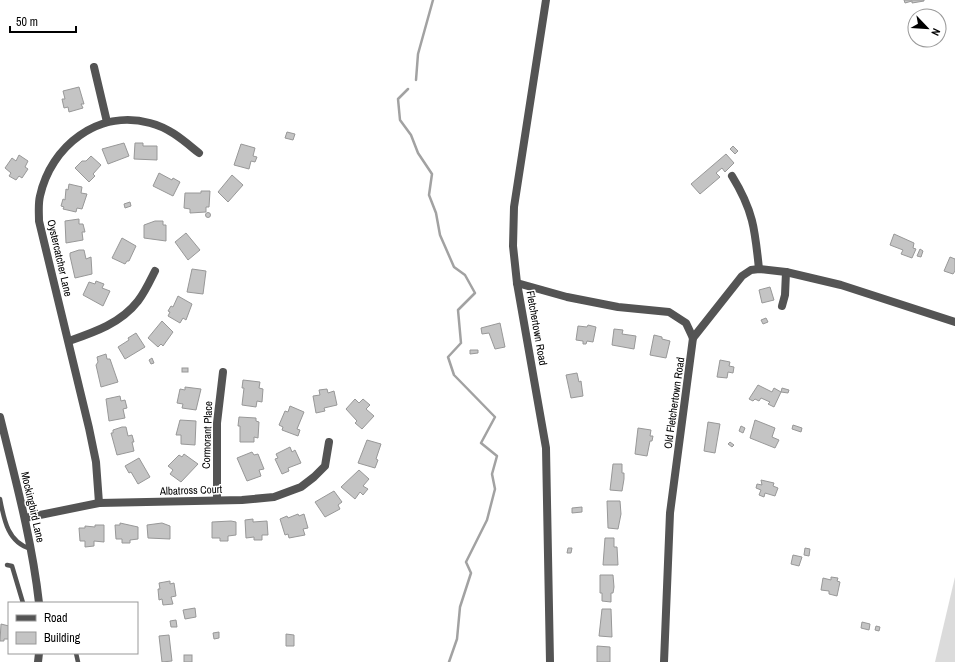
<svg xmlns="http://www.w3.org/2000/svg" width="955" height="662" viewBox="0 0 955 662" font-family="'Archivo Narrow',sans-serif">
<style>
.green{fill:#dbdbdb}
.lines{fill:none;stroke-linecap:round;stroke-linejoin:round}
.stream{stroke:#a2a2a2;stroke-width:2.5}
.building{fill:#c4c4c4;stroke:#989898}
.service{stroke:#545454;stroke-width:4.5}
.minor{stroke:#545454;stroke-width:8}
.tertiary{stroke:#545454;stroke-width:8}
.labels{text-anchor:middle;stroke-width:3;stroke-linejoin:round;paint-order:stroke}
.street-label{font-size:11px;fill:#000;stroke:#fff}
</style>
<rect width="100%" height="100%" fill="#fff"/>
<!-- green -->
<polygon class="green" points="955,577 955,662 935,662"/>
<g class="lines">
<!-- stream -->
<g class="stream">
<polyline points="416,80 418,54 433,0"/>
<polyline points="408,89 398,99 400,120 411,135 418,153 432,174 429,195 436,213 440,235 454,267 465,275 475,293 458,310 461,343 448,357 454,375 495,417 481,443 497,456 492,474 495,489 487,520 466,562 471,573 460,607 457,639 449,662"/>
</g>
</g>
<!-- building -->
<g class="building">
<polygon points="904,0 924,0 924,1 912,3 912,1 905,3"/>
<polygon points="79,87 84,104 81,104 83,108 69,112 68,107 64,108 62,99 65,99 63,91"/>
<polygon points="287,132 295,134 293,140 285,138"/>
<polygon points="124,143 129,156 108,164 102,149"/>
<polygon points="135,143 143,143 143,146 157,146 157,160 134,159"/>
<polygon points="241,144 255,148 253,156 257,157 255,162 251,161 249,169 234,165"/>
<polygon points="733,146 738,151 735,154 730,149"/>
<polygon points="726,154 734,163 725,172 722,168 716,173 720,177 700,194 691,184"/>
<polygon points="19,155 28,161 25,167 28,169 22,178 19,176 16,180 9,176 11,173 5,168 12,158 16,161"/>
<polygon points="91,156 101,165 93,174 95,176 89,182 75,168 82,161 86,161"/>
<polygon points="159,173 172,180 173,178 180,182 173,196 153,186"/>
<polygon points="232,175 243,185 228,202 218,192"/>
<polygon points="69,184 82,187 81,193 87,194 82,209 77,208 76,212 63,209 64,207 61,206 63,199 65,200 66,189 68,190"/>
<polygon points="201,191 210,191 209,207 206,207 206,212 190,213 190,209 184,208 185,193 201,193"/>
<polygon points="130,202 131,206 125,208 124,204"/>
<circle cx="208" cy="215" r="2.5"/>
<polygon points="79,219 79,224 83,224 85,232 82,232 83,240 66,243 65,221"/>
<polygon points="155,221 163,221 163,225 166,225 166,241 144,238 144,225"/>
<polygon points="186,233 200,250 188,260 175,242"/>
<polygon points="894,234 914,243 913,248 916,249 912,258 901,254 903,250 890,245"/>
<polygon points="122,238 136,246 129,261 127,261 125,264 112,258"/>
<polygon points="920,249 923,251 921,257 917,256"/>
<polygon points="79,250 84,250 86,259 91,257 92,274 75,278 70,256 70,253"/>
<polygon points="950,257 955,259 955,271 953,274 944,271"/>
<polygon points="192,269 206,271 203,294 187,292"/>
<polygon points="96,281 104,284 102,288 110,291 103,306 83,295 89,282 95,284"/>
<polygon points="770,287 774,300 762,303 759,290"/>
<polygon points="178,296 192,304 186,320 183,318 180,323 168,316 170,312 168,311 171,306 173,307"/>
<polygon points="766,318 768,322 763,324 761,320"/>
<polygon points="162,321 173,332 163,346 161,344 158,347 148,338"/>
<polygon points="500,323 505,347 495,349 489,333 482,334 481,328"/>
<polygon points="588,325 596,327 593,342 587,341 586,344 583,344 583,341 576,340 578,326 587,327"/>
<polygon points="614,329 623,330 622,334 636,336 634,349 612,345"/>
<polygon points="136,333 145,347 125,359 118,347 129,340 128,338"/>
<polygon points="654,335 662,337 662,339 670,341 666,358 650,355"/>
<polygon points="470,350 478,350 478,353 470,354"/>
<polygon points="106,354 107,359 110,359 118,382 101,387 96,365 98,362 97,357"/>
<polygon points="152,358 154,363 151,364 149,360"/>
<polygon points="720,360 730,362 729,366 734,367 733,373 728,372 727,378 717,377"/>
<rect x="182" y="368" width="6" height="4"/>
<polygon points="577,373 579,382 581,381 583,396 571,398 566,375"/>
<polygon points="243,380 260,382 259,388 263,389 262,402 257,401 256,407 242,405 244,388 242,388"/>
<polygon points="758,385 772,392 774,388 781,392 774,407 768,404 770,402 761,398 759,401 755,399 753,401 749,399"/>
<polygon points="185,387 201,389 196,410 182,408 183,404 177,403 180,389 185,390"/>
<polygon points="782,388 789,390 788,393 781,392"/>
<polygon points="327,389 328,393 334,391 337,405 324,408 325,411 316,413 313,396 320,395 319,390"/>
<polygon points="120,396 121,401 125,400 127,408 123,409 125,418 109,421 106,399"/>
<polygon points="355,399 359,403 363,399 370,405 366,409 374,416 362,429 355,423 357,421 346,409"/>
<polygon points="290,406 304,412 297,429 300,430 298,436 282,430 283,427 279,425 285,411 288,412"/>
<polygon points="239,417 256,418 256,421 259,422 258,438 254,437 254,442 240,442 240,426 238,426"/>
<polygon points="180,420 196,421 195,445 181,444 181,435 176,435"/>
<polygon points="755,420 775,428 772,437 779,440 775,448 750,438"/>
<polygon points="708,422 720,424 715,453 704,451"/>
<polygon points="793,425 802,428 801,432 792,429"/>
<polygon points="741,426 745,428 743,433 739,431"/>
<polygon points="122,427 126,427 128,436 132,435 134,442 132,442 134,451 117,455 111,433 113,433 113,430"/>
<polygon points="638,428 651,430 650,436 653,436 652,441 650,441 647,456 635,454"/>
<polygon points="367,440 381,444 376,459 378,460 375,468 358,463"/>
<polygon points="730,442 734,445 732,447 728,444"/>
<polygon points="290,447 292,452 295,450 301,463 288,468 289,471 282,474 275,459 278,458 276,454"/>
<polygon points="252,452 254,455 258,454 264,469 259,470 261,476 247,481 237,458"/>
<polygon points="184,454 198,464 181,482 170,474 173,470 168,466 179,455 182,457"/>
<polygon points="139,458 150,477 138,484 131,472 129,473 125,466"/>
<polygon points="613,464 622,464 622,473 624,473 624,479 622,491 610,490"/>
<polygon points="359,470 369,479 363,486 368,489 363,495 360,492 355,499 341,487"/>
<polygon points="761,480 774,483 773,486 778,488 775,496 765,493 764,497 759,495 761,490 756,488 757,484 762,485"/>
<polygon points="334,491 342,502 338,505 340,509 325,517 315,502"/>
<polygon points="607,501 620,501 621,514 618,529 608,528"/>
<polygon points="582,507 582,512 572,513 572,508"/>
<polygon points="298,514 299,516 304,514 308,528 303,529 305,535 289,538 288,534 285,535 280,519 287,516 288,518"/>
<polygon points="253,519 253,522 267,521 268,535 262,535 262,540 254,540 254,537 246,538 245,520"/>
<polygon points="231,521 236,522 236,535 228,536 228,541 220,541 220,538 212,538 212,522"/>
<polygon points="120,523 138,527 138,539 130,540 130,543 122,543 122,539 116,539 115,525 120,525"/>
<polygon points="162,523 170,526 170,539 148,538 147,525"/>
<polygon points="95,525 104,525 104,542 94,541 94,546 85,547 85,541 80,541 79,528 85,528 85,526 95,527"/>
<polygon points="605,538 614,538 614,547 617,547 618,565 603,565"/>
<polygon points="568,548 572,548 571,553 567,553"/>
<polygon points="805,548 810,549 809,556 804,555"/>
<polygon points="793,555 802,557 799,566 791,564"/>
<polygon points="600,575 613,575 614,587 613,593 611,593 611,602 602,601 602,593 600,593"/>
<polygon points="831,577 838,578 837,581 840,582 837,596 829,594 829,591 821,590 823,578 831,580"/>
<polygon points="170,581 170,584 174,583 176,596 171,597 173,604 163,605 162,599 159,600 158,589 160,589 159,583"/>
<polygon points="195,608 196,617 185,619 183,610"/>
<polygon points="602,609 611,609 612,637 599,636"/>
<polygon points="176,620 177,627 171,627 170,621"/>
<polygon points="862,622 870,624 869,630 861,628"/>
<polygon points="1,624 9,626 9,639 4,639 4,641 0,641"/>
<polygon points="876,626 880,627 879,631 875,630"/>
<polygon points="219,632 219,638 214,639 213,633"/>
<polygon points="286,634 294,635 294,646 286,646"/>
<polygon points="169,635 172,661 162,662 159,636"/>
<polygon points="597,646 610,647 610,662 597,662"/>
<rect x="184" y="655" width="8" height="7"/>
</g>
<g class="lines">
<!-- service -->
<g class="service">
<path d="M0,499c4,21 8,44 31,50"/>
<polyline points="7,565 12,566 23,603"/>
<polyline points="76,653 78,662"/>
</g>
<!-- minor -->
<g class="minor">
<polyline points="94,67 107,122"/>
<path d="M732,176c21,34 23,53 27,93"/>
<polyline points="517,283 567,297 618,307 669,312 686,323 693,338 670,513 664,662"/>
<polyline points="782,306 785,295 786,272"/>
<polyline points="693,338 742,276 751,270 759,269 786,272 841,285 955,322"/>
<path d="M69,341c26,-9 52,-18 69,-40 7,-9 12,-20 17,-30"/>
<path d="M0,417c15,61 32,123 39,186"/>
<polyline points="217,500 217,423 223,372"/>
<path d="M99,503l-3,-41 -7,-34 -50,-207c0,-8 -1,-17 1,-25 11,-50 58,-87 110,-73 20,5 34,18 49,30"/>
<polyline points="25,518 99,503 242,500 274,497 301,487 314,477 325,466 329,442"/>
<polyline points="38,662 39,653"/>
</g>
<!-- tertiary -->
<polyline class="tertiary" points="546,0 514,207 513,246 517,283 546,448 550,662"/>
</g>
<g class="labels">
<!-- street labels -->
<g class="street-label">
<text transform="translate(60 258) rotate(77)" y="4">Oystercatcher Lane</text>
<text transform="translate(537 328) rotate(80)" y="4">Fletchertown Road</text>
<text transform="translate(674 403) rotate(-82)" y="4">Old Fletchertown Road</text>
<text transform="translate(207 435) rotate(-88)" y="4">Cormorant Place</text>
<text transform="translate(191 490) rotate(-2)" y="4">Albatross Court</text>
<text transform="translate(33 507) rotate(77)" y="4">Mockingbird Lane</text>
</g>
</g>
<!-- legend -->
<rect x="8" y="602" width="130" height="52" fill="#ffffff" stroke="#999999"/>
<rect x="16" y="615" width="20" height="6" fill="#545454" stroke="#999999"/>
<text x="44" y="622" font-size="12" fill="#000000">Road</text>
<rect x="16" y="632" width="20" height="12" fill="#c4c4c4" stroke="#999999"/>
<text x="44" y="642" font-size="12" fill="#000000">Building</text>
<!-- north arrow -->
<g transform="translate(927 28) rotate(115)"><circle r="19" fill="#ffffff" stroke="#999999"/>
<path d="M0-3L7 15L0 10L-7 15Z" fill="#000000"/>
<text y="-6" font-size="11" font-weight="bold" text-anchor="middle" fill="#000000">N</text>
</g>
<!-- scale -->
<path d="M10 26v6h66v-6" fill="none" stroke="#000000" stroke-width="2"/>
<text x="16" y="26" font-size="12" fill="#000000" stroke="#ffffff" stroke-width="3" paint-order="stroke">50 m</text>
</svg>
